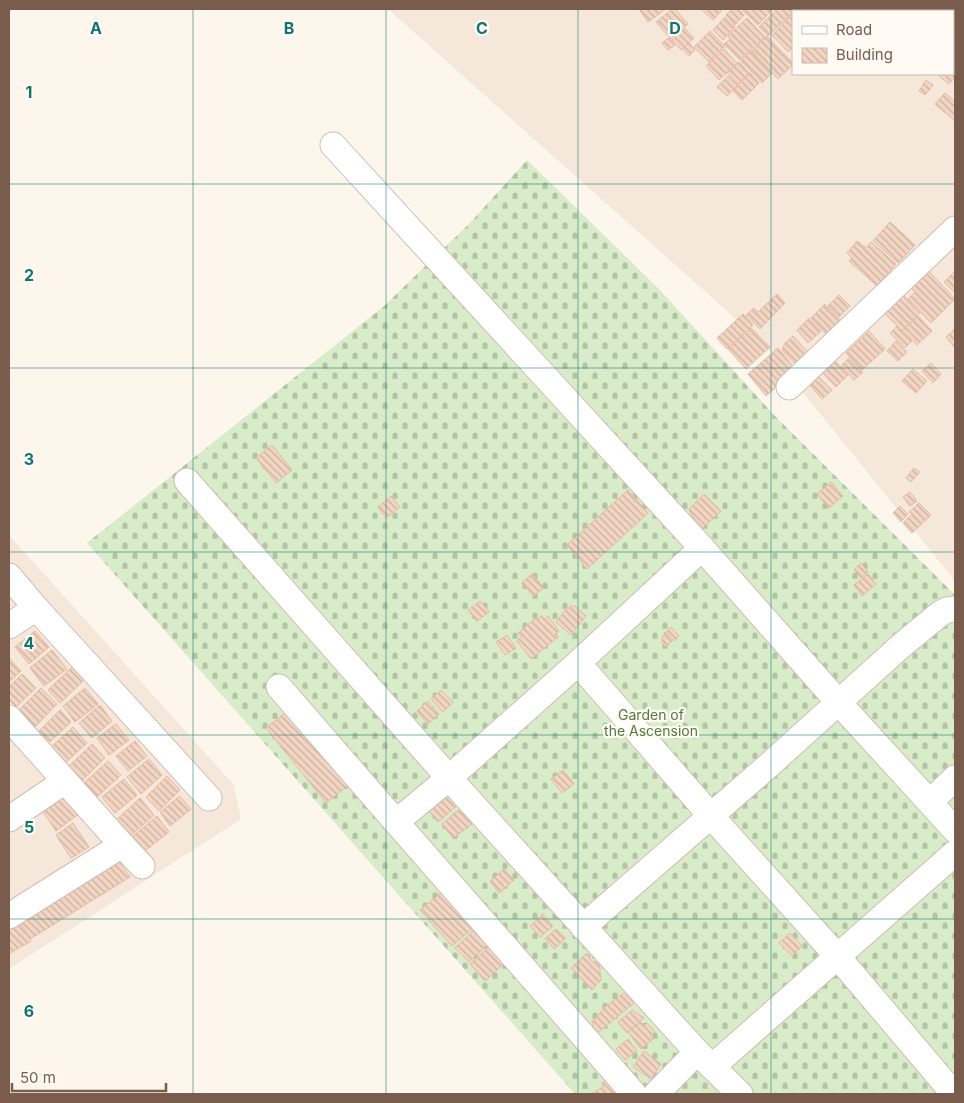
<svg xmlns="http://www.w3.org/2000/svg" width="964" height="1103" viewBox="0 0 964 1103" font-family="Inter,sans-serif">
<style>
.residential{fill:#f5e8da;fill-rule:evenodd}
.cemetery{fill:url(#cemetery-stones)}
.building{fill:url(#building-back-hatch);stroke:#e6bba3}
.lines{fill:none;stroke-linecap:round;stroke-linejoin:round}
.minor-casing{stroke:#d1beb0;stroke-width:27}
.minor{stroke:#fff;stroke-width:25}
.grid{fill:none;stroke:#0f766e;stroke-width:1;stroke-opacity:0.55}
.labels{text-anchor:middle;stroke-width:4.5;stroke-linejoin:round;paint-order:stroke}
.park-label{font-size:14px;fill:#537a41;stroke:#fffaf3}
.grid-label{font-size:16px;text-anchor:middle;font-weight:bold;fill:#0f766e;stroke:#fffaf3;stroke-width:4.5;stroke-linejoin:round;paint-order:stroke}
</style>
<defs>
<pattern id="cemetery-stones" width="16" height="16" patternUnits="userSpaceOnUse" patternTransform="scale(1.25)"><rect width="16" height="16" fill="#d8ecc9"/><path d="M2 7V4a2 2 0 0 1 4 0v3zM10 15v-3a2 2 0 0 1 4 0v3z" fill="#b4c2a5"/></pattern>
<pattern id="building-back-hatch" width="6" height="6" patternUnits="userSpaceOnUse" patternTransform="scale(1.25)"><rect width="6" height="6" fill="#f3d5c3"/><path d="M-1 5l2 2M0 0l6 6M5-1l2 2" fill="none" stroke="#cab0a1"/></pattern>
</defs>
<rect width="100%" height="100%" fill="#fdf6ec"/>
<!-- residential -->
<g class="residential">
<path d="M388,9h567v572l-191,-237zM793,11h160v63h-160z"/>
<polygon points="9,535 234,785 241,819 9,969"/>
</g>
<!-- cemetery -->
<polygon class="cemetery" points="527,160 659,289 774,415 955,595 955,1094 575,1094 87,543 383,307 469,224"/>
<!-- building -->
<g class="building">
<polygon points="639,9 662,9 663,11 648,22"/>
<polygon points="672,9 675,9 688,24 671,39 656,22"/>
<polygon points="701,9 721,9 722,10 713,20"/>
<polygon points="732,9 738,9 744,15 735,25 726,15"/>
<polygon points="741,9 773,9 758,25"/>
<polygon points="777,9 791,9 794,11 768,36 759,27"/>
<polygon points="793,13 793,47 788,52 772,35"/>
<polygon points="725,17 735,27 723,40 713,30"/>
<polygon points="747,18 765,37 740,60 724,44 730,39 728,36"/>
<polygon points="685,28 694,38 681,50 672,40"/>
<polygon points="710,31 725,46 709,62 694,47"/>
<polygon points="767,36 793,63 793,65 778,79 752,51"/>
<polygon points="669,38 675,45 668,50 662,43"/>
<polygon points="689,43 695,50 689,56 683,49"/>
<polygon points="724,49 737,63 719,80 706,66"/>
<polygon points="751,51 772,73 762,83 741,61"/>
<polygon points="739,62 749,73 738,84 727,73"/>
<polygon points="750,73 759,83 742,100 733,91"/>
<polygon points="939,74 952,74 955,77 949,84 938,75"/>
<polygon points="728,76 738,85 727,96 717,87"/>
<polygon points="926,80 933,85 925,95 919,91"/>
<polygon points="945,93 955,102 955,119 954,120 935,104"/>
<polygon points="890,222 915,245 898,263 873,241"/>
<polygon points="857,241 866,248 871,242 896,264 877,286 849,261 852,258 847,253"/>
<polygon points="926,268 955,299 931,323 908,299 915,292 908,285"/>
<polygon points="955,271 955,293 944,282"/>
<polygon points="896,287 920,313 902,331 883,312"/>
<polygon points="777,294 785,303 760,329 746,315 754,308 758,312"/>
<polygon points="839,295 850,306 839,317 828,306"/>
<polygon points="825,304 841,321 827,335 811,318"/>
<polygon points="743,314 753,325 727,349 717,338"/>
<polygon points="918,316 932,331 917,345 903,330"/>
<polygon points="809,318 821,331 808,343 797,330"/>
<polygon points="897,326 912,341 905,348 890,333"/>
<polygon points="751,328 770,347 746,369 728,349"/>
<polygon points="955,329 955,348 946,337"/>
<polygon points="869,331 885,349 862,370 846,353"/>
<polygon points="793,336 808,352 795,364 782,350 785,343"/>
<polygon points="896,341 907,352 898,361 887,351"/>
<polygon points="778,348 796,370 766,396 748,374"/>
<polygon points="832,358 848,375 836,387 820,370"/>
<polygon points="849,358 863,372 854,380 841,366"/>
<polygon points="931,363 941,374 933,383 922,371"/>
<polygon points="913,369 927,381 916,393 902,381"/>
<polygon points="817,375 832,390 822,399 808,383"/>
<polygon points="272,445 292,470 276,483 256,458"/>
<polygon points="914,468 920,472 911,482 906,478"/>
<polygon points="831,482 843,496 829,508 817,494"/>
<polygon points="628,490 648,513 587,569 567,545"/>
<polygon points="910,492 917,501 910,506 903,497"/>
<polygon points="704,494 721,511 703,528 692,516 689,509"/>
<polygon points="391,496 400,507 386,518 378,507"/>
<polygon points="919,503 931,515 912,533 903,523 912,514 909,512"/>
<polygon points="900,506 908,514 901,522 893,513"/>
<polygon points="861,563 868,572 861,578 854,569"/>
<polygon points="532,574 544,588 533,596 522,583"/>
<polygon points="868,574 876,584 862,596 854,585"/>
<polygon points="480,601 489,612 477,621 468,610"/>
<polygon points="570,606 575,606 586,616 571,635 556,622 567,608 570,608"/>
<polygon points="542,616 544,619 548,616 559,631 555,634 558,637 531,659 517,641 521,637 518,633 537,617 538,619"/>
<polygon points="671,627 679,636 674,641 666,632"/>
<polygon points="35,631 49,647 29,664 15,647"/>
<polygon points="665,632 672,641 666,647 661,642 663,640 662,638"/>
<polygon points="507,635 516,648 505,655 496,642"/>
<polygon points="52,650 67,669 44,686 30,668"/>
<polygon points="9,658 21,671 9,682"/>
<polygon points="72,667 84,680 60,703 48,690"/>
<polygon points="22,674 36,688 16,707 9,700 9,687"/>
<polygon points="41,688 57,704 35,727 18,711"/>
<polygon points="85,688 98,704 75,722 63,706"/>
<polygon points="441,690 453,702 443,712 431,699"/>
<polygon points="428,701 439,714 428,724 417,711"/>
<polygon points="100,705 112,721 92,738 79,723"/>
<polygon points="290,709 350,784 326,803 266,728"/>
<polygon points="60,710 71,722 50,742 39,731"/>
<polygon points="116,724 129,740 109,755 97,738"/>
<polygon points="73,727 87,743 65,763 51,747"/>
<polygon points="135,741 147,756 128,771 116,756"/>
<polygon points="92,744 105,758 81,782 67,768"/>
<polygon points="149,759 162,775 141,794 127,777"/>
<polygon points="108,761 121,775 97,797 84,783"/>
<polygon points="563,770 574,784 562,793 551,779"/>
<polygon points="167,776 180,790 159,811 146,797"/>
<polygon points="124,779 137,795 115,813 102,797"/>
<polygon points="446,786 460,803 438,822 424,805"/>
<polygon points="64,790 80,813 56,831 40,807"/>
<polygon points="180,796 191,809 170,826 160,812"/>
<polygon points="140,798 154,815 129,837 115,821"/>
<polygon points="460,809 472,824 453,838 442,824"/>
<polygon points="157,816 169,832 145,851 133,836"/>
<polygon points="73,823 89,847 71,858 56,835"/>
<polygon points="118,860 130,877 30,939 19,921"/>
<polygon points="504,869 514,880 499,893 490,881"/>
<polygon points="442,892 473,928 452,946 420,910"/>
<polygon points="543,914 553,926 540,937 530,926"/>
<polygon points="20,922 31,941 9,954 9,929"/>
<polygon points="475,929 489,943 469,962 455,948"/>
<polygon points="556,929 566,938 554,949 545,939"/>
<polygon points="790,933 802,946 792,956 779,943"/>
<polygon points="494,942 509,959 485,981 470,964"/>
<polygon points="586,954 590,955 590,961 599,962 601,980 592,990 571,968"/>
<polygon points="624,993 634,1003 599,1032 594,1030 592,1022 606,1006"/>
<polygon points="632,1010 644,1018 627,1033 618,1022"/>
<polygon points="641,1022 644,1026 647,1023 655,1032 650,1036 653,1039 641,1049 628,1032"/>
<polygon points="628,1039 637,1051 625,1060 616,1049"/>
<polygon points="644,1051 661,1064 651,1079 633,1067"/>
<polygon points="609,1080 620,1094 591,1094 603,1087 602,1083"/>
</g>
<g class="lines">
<!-- minor casing -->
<g class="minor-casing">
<g id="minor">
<polyline points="333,145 702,548"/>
<polyline points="789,387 955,229"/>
<polyline points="187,481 449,778 396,822 634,1094"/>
<polyline points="9,576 36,608 9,626"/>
<polyline points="36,608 209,798"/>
<polyline points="578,663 711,816 838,957 954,1094"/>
<polyline points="279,687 396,822"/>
<polyline points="9,718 122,845 9,916"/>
<polyline points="930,802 955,778"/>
<polyline points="9,819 65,781"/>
<polyline points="122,845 142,866"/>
<polyline points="583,927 768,766 902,645 941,613 947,610 955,609"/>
<polyline points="697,1052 449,778 578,663 702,548 839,703 955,830"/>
<polyline points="712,1067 955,853"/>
<polyline points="656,1094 697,1052 740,1094"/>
</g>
</g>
<!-- minor -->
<use href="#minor" class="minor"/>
</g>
<!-- grid -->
<path class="grid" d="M193,9v1085M386,9v1085M578,9v1085M771,9v1085M9,184h946M9,368h946M9,552h946M9,735h946M9,919h946"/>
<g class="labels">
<!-- park labels -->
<g class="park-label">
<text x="651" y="720">Garden of<tspan x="651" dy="16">the Ascension</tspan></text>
</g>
</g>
<g class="grid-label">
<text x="96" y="34">A</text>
<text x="289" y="34">B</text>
<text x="482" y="34">C</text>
<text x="675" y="34">D</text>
<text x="29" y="98">1</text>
<text x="29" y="281">2</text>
<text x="29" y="465">3</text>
<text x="29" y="649">4</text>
<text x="29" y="833">5</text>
<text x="29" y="1017">6</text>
</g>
<!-- border -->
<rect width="964" height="1103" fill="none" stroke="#7a5c4d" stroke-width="20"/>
<!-- legend -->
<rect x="792" y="10" width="162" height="65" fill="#fffaf3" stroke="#cabbb1"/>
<rect x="802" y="26" width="25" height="8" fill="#ffffff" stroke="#cabbb1"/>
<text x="836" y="35" font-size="15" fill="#7a5c4d">Road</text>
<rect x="802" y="48" width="25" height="15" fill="url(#building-back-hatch)" stroke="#cabbb1"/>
<text x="836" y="60" font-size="15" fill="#7a5c4d">Building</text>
<!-- scale -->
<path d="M12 1083v8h154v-8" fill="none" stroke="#7a5c4d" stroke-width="2.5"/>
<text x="20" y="1083" font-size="15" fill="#7a5c4d" stroke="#fffaf3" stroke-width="4" paint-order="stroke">50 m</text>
</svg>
